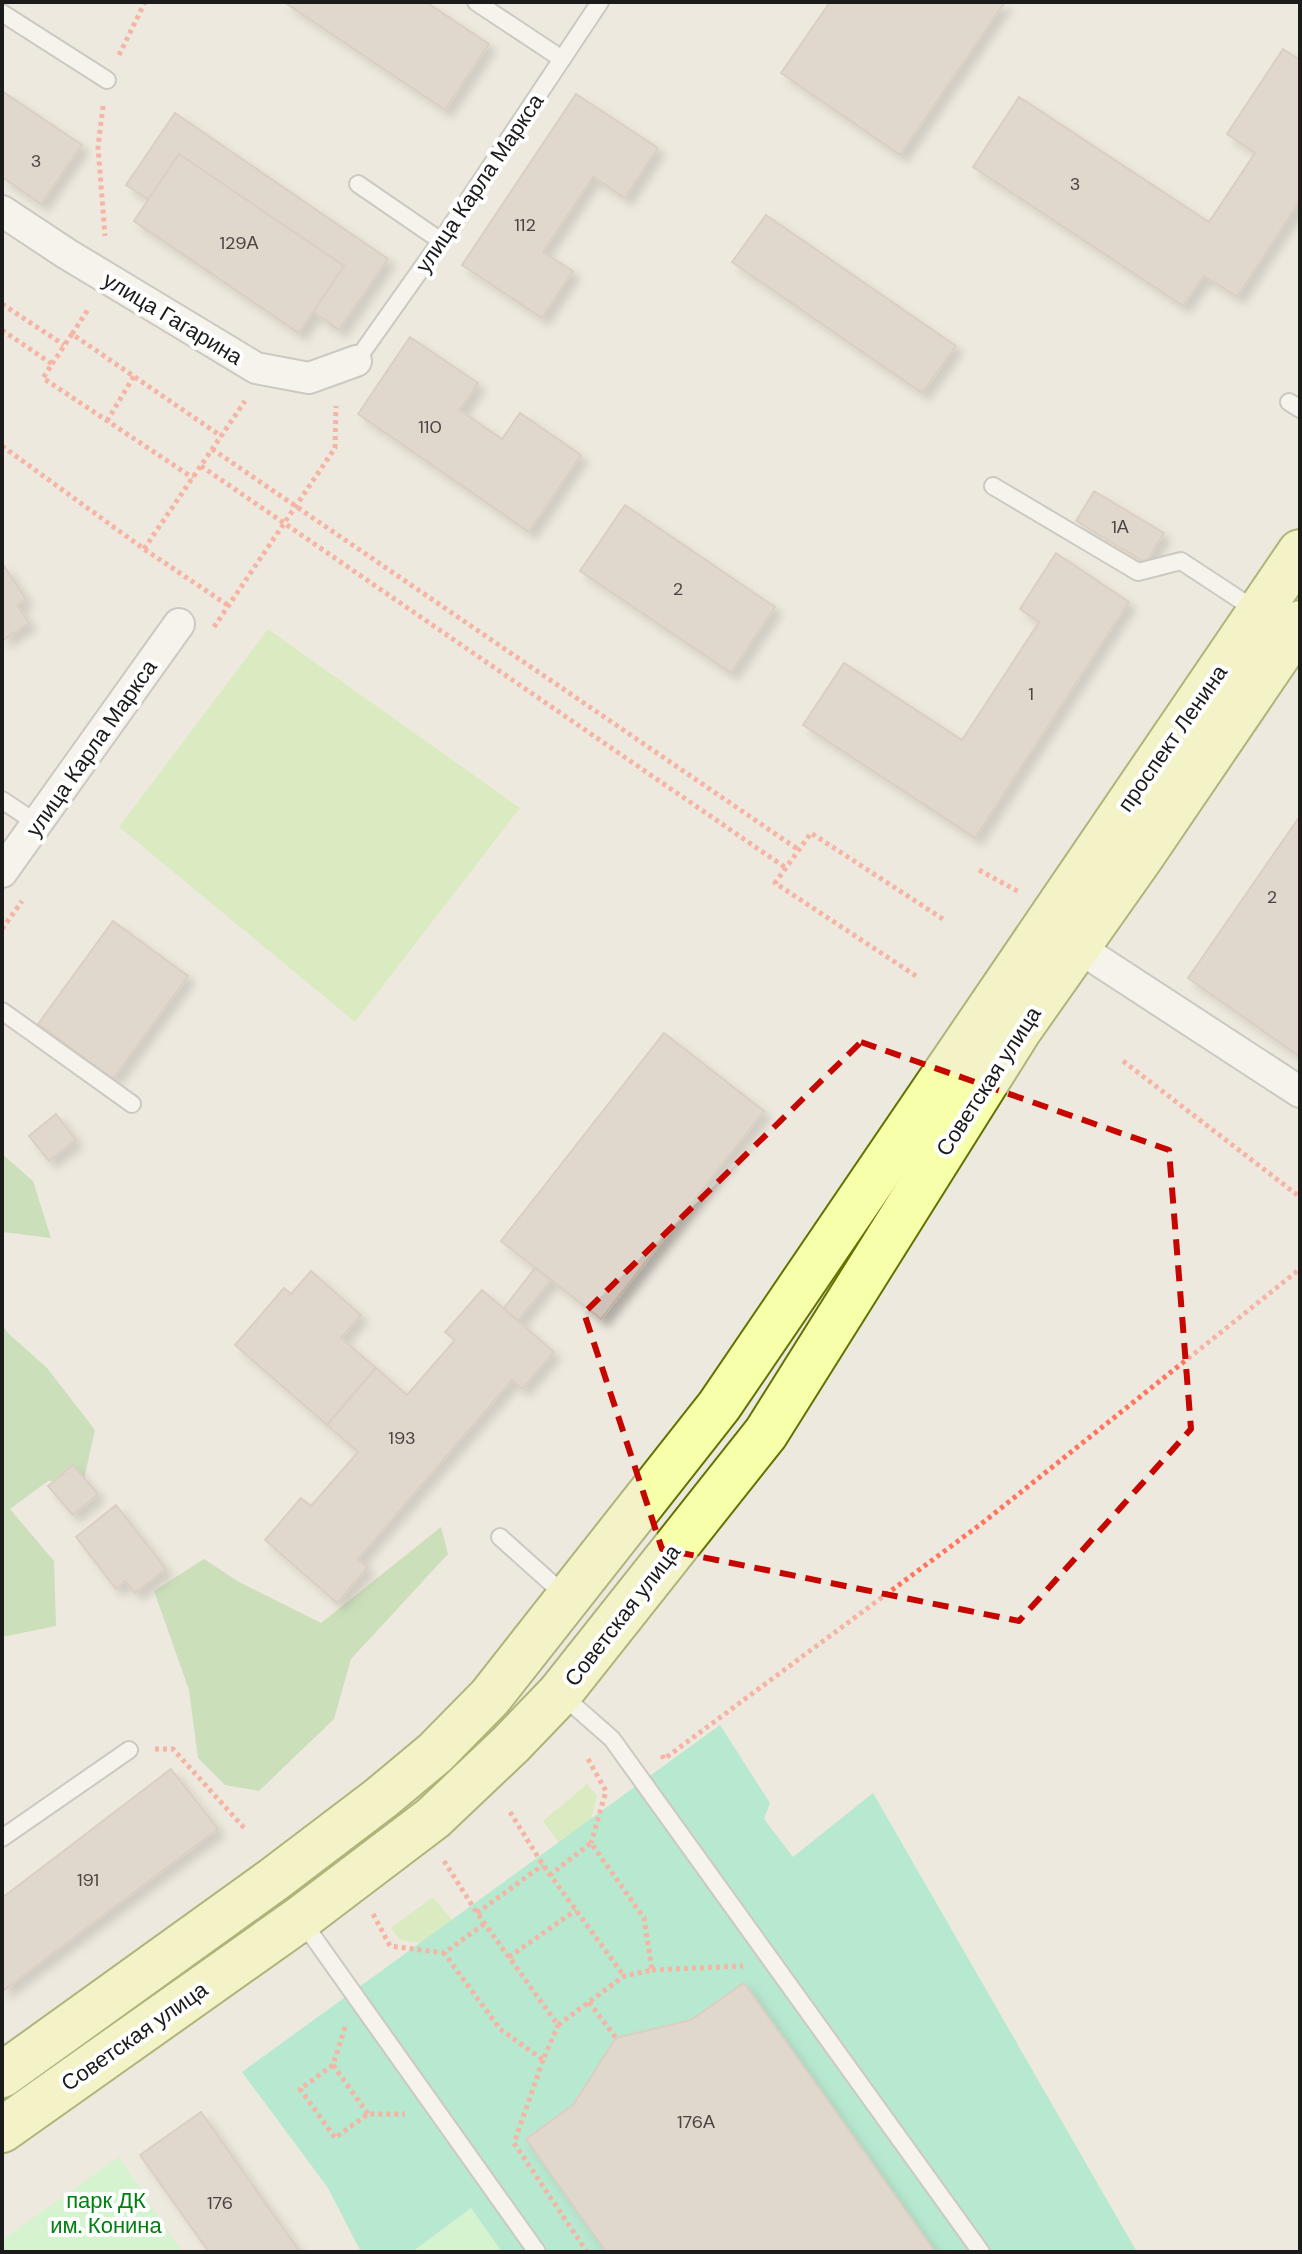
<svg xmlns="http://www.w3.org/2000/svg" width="1302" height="2254" viewBox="0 0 1302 2254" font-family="'DM Sans',sans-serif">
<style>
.grass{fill:#c3ee9e}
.forest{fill:#a0d28f}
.park{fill:#b5ffbd}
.pitch{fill:#73e6be}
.building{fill:#cec2b8;stroke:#c1afa0;stroke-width:2;filter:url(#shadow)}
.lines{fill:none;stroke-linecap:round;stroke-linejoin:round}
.lane-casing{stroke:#a2a2a2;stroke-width:20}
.street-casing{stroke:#a2a2a2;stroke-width:34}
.secondary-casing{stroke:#637300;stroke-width:48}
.path{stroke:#ff755e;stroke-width:5;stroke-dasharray:4 4;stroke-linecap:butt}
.lane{stroke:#fff;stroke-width:16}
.street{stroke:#fff;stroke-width:30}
.secondary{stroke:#f8ffab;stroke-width:44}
.marked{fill:none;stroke:#c50700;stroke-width:6;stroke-dasharray:16 10;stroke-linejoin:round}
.labels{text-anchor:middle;stroke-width:8;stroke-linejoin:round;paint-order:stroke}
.number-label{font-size:18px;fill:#484542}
.street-label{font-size:22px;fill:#1b1b1b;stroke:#fff}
.park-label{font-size:22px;fill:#018110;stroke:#fff}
</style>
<defs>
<filter id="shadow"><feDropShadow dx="7" dy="7" stdDeviation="4" flood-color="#0004"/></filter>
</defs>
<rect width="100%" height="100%" fill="#eee9df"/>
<!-- grass -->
<g class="grass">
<polygon points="268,629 520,808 355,1022 119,827"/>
<polygon points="587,1784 597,1796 586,1839 566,1853 543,1821"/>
<polygon points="433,1897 460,1930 443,1946 400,1940 391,1928"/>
</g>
<!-- forest -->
<g class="forest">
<polygon points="2,1154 33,1181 51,1238 2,1232"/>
<polygon points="2,1325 9,1334 47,1368 95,1430 84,1479 48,1481 10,1509 54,1561 56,1626 2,1637"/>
<polygon points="441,1527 448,1554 351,1659 334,1719 259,1791 225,1785 198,1758 189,1690 154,1591 204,1559 239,1582 321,1623"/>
</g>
<!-- park -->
<g class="park">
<polygon points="119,2157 182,2252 2,2252 2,2240"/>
<polygon points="471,2208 502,2252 412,2252"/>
</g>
<!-- pitch -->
<polygon class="pitch" points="720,1725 770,1803 764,1819 793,1857 873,1793 1137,2252 502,2252 471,2208 412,2252 361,2252 328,2188 242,2072"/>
<!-- building -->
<g class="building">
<polygon points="284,2 426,2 489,44 445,110"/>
<polygon points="830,2 1005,2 900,155 781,73"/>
<polygon points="1283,49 1300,60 1300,201 1237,297 1204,276 1183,306 973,167 1019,97 1209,222 1255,153 1227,134"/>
<polygon points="2,91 82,145 41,204 2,177"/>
<polygon points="576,94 658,148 625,198 593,177 543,252 573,271 542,318 462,265"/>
<polygon points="175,113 388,259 339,330 313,312 299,333 134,221 149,200 126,185"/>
<polygon points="179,154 344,266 299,333 134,221"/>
<polygon points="766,215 956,346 922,393 732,262"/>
<polygon points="410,337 478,383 460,410 502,439 520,413 581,455 529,532 358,414"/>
<polygon points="1094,491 1164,533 1146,563 1076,521"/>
<polygon points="625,505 775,607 731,673 580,571"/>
<polygon points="1056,553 1129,602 975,838 803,725 844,663 962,740 1039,622 1020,609"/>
<polygon points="2,563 26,599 17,605 29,623 2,641"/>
<polygon points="1300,816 1300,1057 1188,978"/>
<polygon points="113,921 188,976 113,1079 38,1024"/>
<polygon points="664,1033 764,1111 601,1319 501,1241"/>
<polygon points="56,1114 76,1140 49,1161 29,1136"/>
<polygon points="535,1268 551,1280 518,1321 504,1308"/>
<polygon points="311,1271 361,1315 341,1338 376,1368 327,1425 235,1345 284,1288 291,1294"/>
<polygon points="482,1290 554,1352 522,1389 512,1380 358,1559 368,1567 337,1603 265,1540 301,1498 311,1506 358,1452 327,1425 376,1368 407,1395 455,1340 445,1332"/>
<polygon points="73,1465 98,1494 73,1515 48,1486"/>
<polygon points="116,1505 166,1569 135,1593 125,1581 116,1589 76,1537"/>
<polygon points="171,1769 218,1829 2,1992 2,1898"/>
<polygon points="744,1983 831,2105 935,2252 606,2252 526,2139 573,2105 616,2038 691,2020"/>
<polygon points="201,2112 300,2252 209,2252 140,2155"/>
</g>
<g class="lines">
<!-- lane casing -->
<g class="lane-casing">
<g id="lane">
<polyline points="476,2 562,59"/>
<polyline points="2,13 107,80"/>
<polyline points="358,184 441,241"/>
<polyline points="356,361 441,241 600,2"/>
<polyline points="1289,402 1300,409"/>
<polyline points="993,486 1138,572 1181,561 1257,611"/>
<polyline points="2,800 38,824"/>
<polyline points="2,1011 132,1104"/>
<polyline points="500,1537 568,1598"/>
<polyline points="562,1695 612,1739 981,2252"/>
<polyline points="2,1838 129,1750"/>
<polyline points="302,1921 537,2252"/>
</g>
</g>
<!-- street casing -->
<g class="street-casing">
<g id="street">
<polyline points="2,211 67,254 256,368 309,378 356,361"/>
<polyline points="2,872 179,624"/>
<polyline points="1064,938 1300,1092"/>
</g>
</g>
<!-- secondary casing -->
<g class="secondary-casing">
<g id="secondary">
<polyline points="2,2075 273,1880 381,1798 435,1753 490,1697 719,1406 1300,552"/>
<polyline points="2,2130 300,1919 433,1818 511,1744 560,1693 766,1433 1019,1030 1141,857 1300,623"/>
</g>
</g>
<!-- path -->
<g class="path">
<polyline points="119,55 145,2"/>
<polyline points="103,106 98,147 105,236"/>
<polyline points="2,304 64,345"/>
<polyline points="2,330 52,364 43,378 193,478"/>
<polyline points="72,334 89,308"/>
<polyline points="52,364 72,334 221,436"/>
<polyline points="107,421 134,376"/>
<polyline points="2,446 144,549 229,606"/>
<polyline points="212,449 799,850"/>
<polyline points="201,466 786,868"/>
<polyline points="144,549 245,401"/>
<polyline points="214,627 335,448 336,406"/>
<polyline points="979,870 1021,893"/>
<polyline points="2,929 22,901"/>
<polyline points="916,976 775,883 811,833 946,921"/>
<polyline points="1123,1061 1300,1197"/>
<polyline points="155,1749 173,1749 246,1830"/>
<polyline points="662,1755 664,1759 981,1524 1300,1269"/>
<polyline points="588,1759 606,1791 591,1843"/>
<polyline points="510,1812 543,1865 624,1976"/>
<polyline points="444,1861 477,1913 558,2025 624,1976 652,1970 644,1918 591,1843 550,1875"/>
<polyline points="477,1913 543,1865"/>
<polyline points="373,1914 390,1946 444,1953"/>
<polyline points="484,1924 444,1953 500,2029 543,2060 558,2025"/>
<polyline points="509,1957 576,1910"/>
<polyline points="652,1970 743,1966"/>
<polyline points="589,2002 616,2038"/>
<polyline points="345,2027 333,2065 300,2089 335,2138 368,2114 405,2114"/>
<polyline points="543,2060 514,2143 587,2252"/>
<polyline points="333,2065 368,2114"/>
</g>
<!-- lane -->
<use href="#lane" class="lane"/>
<!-- street -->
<use href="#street" class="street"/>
<!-- secondary -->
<use href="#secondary" class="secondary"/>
</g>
<!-- marked area -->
<path d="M0 0H1302V2254H0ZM861,1042l308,108 22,279 -172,192 -357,-72 -78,-236z" fill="#eee9df" fill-opacity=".55" fill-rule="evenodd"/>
<path class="marked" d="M861,1042l308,108 22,279 -172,192 -357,-72 -78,-236z"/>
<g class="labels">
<!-- number labels -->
<g class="number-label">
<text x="36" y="167">3</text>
<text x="1075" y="190">3</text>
<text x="525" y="231">112</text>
<text x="239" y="249">129А</text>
<text x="430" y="433">110</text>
<text x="1120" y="533">1А</text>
<text x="678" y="595">2</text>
<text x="1031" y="700">1</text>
<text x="1272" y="903">2</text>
<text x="402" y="1444">193</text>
<text x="88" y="1886">191</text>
<text x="696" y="2128">176А</text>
<text x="220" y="2209">176</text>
</g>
<!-- street labels -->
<g class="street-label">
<text transform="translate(479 183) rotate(-56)" y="8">улица Карла Маркса</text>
<text transform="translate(173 318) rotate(31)" y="8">улица Гагарина</text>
<text transform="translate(1172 738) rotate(-55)" y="8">проспект Ленина</text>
<text transform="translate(91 748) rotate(-55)" y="8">улица Карла Маркса</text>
<text transform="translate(988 1081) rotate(-57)" y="8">Советская улица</text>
<text transform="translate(622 1615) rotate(-52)" y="8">Советская улица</text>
<text transform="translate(134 2036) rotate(-35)" y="8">Советская улица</text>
</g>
<!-- park labels -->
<g class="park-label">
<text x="106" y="2208">парк ДК<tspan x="106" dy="25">им. Конина</tspan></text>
</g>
</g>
<!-- border -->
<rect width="1302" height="2254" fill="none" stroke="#1b1b1b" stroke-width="8"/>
</svg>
